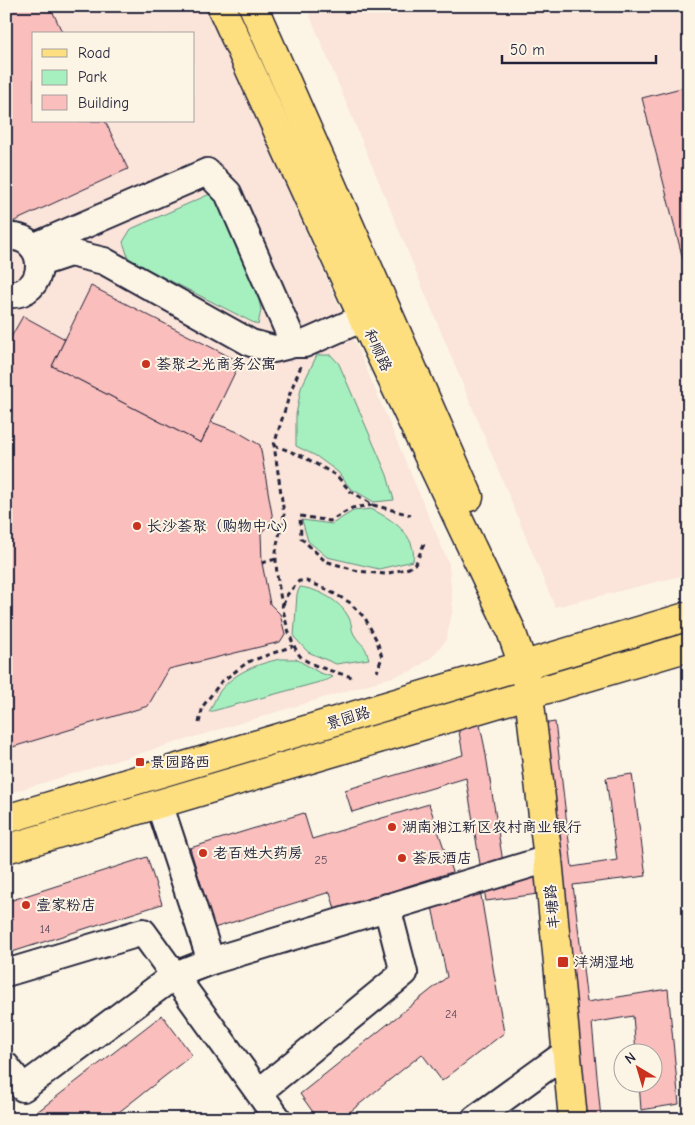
<svg xmlns="http://www.w3.org/2000/svg" width="695" height="1125" viewBox="0 0 695 1125" font-family="'Comic Neue','LXGW WenKai TC',sans-serif">
<style>
.built{fill:#fbe4d9;fill-rule:evenodd}
.green{fill:#a6f0bf;stroke:#64897d}
.building{fill:#fabebc;stroke:#22223b}
.lines{fill:none;stroke-linecap:round;stroke-linejoin:round}
.minor-casing{stroke:#22223b;stroke-width:30}
.major-casing{stroke:#22223b;stroke-width:31}
.path{stroke:#22223b;stroke-width:3;stroke-dasharray:5 4;stroke-linecap:butt}
.minor{stroke:#fcf5e5;stroke-width:26}
.major{stroke:#fedf80;stroke-width:28}
.poi-dot{fill:#c8321e;stroke:#fcf5e5;stroke-width:2}
.labels{text-anchor:middle;stroke-width:4;stroke-linejoin:round;paint-order:stroke}
.number-label{font-size:12px;fill:#58495b}
.street-label{font-size:15px;fill:#22223b;stroke:#fcf5e5}
.poi-label{font-size:15px;fill:#22223b;stroke:#fcf5e5;text-anchor:start}
</style>
<rect width="100%" height="100%" fill="#fcf5e5"/>
<filter id="ink" filterUnits="userSpaceOnUse"><feTurbulence type="fractalNoise" baseFrequency=".02" numOctaves="2"/><feDisplacementMap in="SourceGraphic" scale="10" xChannelSelector="R" yChannelSelector="G"/><feConvolveMatrix kernelMatrix="1 2 1 2 8 2 1 2 1" color-interpolation-filters="sRGB"/></filter>
<g filter="url(#ink)">
<!-- built -->
<g class="built">
<path d="M6,6h197l12,21 143,322 91,215 4,45 -7,31 -14,17 -20,14 -406,123zM34,34h160v87h-160z"/>
<polygon points="306,6 689,6 689,574 555,607"/>
</g>
<!-- green -->
<g class="green">
<polygon points="210,194 219,201 259,300 261,310 258,325 129,260 123,242 131,229"/>
<polygon points="317,355 331,355 339,364 387,475 394,500 374,502 350,488 338,472 316,456 296,446 296,415 301,388"/>
<path d="M371,509c21,10 46,26 42,52l-34,8 -52,-12 -19,-16 -6,-21 30,4 21,-13z"/>
<path d="M300,587c18,2 41,14 49,31 3,5 2,13 6,18 8,12 9,6 14,23l-33,5 -28,-12 -14,-15 3,-43z"/>
<path d="M280,659h16l24,14 13,4 -6,3 -118,32c4,-6 6,-15 11,-21 15,-19 37,-27 60,-32z"/>
</g>
<!-- building -->
<g class="building">
<polygon points="6,6 50,6 63,34 34,34 34,121 105,121 128,169 6,225"/>
<polygon points="689,86 689,283 642,98"/>
<polygon points="91,286 240,362 201,443 52,366"/>
<polygon points="23,316 65,339 52,366 201,443 211,422 238,432 260,445 273,520 261,533 262,563 270,604 280,614 285,634 280,642 169,669 148,706 6,749 6,346"/>
<polygon points="468,668 485,749 506,881 537,876 522,727 555,722 572,867 617,860 606,778 632,774 646,876 573,885 587,1002 668,989 679,1104 641,1110 639,1082 652,1082 652,1052 636,1052 633,1016 592,1023 601,1119 559,1119 538,894 486,901 466,778 352,812 345,790 463,755 449,674"/>
<polygon points="429,804 452,872 335,909 330,892 214,928 190,848 304,813 312,839"/>
<polygon points="147,857 162,904 6,954 6,902"/>
<polygon points="480,890 504,1033 442,1081 422,1054 341,1119 318,1119 300,1094 447,977 431,902"/>
<polygon points="162,1015 192,1055 110,1119 28,1119"/>
</g>
<g class="lines">
<!-- minor casing -->
<g class="minor-casing">
<g id="minor">
<path d="M6,237c45,-4 43,62 0,57"/>
<polyline points="33,247 207,172 228,193 294,344"/>
<polyline points="40,263 70,253 104,261 251,343 274,349 294,344 304,344 363,318"/>
<polyline points="159,803 211,961"/>
<polyline points="6,973 143,932 278,1119"/>
<polyline points="6,1066 23,1088 175,975 211,961 548,859"/>
<polyline points="259,1092 404,973 387,907"/>
<polyline points="475,1119 566,1053"/>
</g>
</g>
<!-- major casing -->
<g class="major-casing">
<g id="major">
<polyline points="221,6 363,318 510,628 523,665 529,695 548,859 573,1119"/>
<polyline points="253,6 469,497"/>
<polyline points="6,819 689,616"/>
<polyline points="6,849 689,647"/>
</g>
</g>
<!-- path -->
<g class="path">
<path d="M301,366l-10,24 -17,55 10,69c-2,16 -9,29 -8,45 0,20 11,86 26,99 14,10 34,14 50,19"/>
<polyline points="274,445 304,457 337,476 350,491 373,505 411,515"/>
<polyline points="373,505 352,508 330,521 300,516 301,538 325,561 358,571 385,574 409,568 416,563 424,544"/>
<polyline points="262,563 276,559"/>
<polyline points="283,605 287,595 299,581 306,581 324,588 349,602 365,618 377,641 382,657 377,672"/>
<polyline points="199,723 203,706 221,682 248,662 293,646"/>
</g>
<!-- minor -->
<use href="#minor" class="minor"/>
<!-- major -->
<use href="#major" class="major"/>
</g>
</g>
<!-- markers -->
<g class="poi-dot">
<circle cx="146" cy="364" r="5"/>
<circle cx="137" cy="526" r="5"/>
<rect x="135" y="757" width="10" height="10" rx="2.5"/>
<circle cx="392" cy="827" r="5"/>
<circle cx="203" cy="853" r="5"/>
<circle cx="402" cy="858" r="5"/>
<circle cx="26" cy="905" r="5"/>
<rect x="557" y="956" width="12" height="12" rx="2.5"/>
</g>
<g class="labels">
<!-- number labels -->
<g class="number-label">
<text x="321" y="864">25</text>
<text x="45" y="933">14</text>
<text x="451" y="1018">24</text>
</g>
<!-- street labels -->
<g class="street-label">
<text transform="translate(378 350) rotate(65)" y="5">和顺路</text>
<text transform="translate(348 718) rotate(-17)" y="5">景园路</text>
<text transform="translate(552 907) rotate(-95)" y="5">丰塘路</text>
</g>
<!-- poi labels -->
<g class="poi-label">
<text x="156" y="369">荟聚之光商务公寓</text>
<text x="147" y="531">长沙荟聚（购物中心）</text>
<text x="150" y="767">景园路西</text>
<text x="402" y="832">湖南湘江新区农村商业银行</text>
<text x="213" y="858">老百姓大药房</text>
<text x="412" y="863">荟辰酒店</text>
<text x="36" y="910">壹家粉店</text>
<text x="574" y="967">洋湖湿地</text>
</g>
</g>
<!-- margin -->
<rect width="695" height="1125" fill="none" stroke="#fcf5e5" stroke-width="25"/>
<rect x="12" y="12" width="670" height="1100" fill="none" stroke="#22223b" stroke-width="2" filter="url(#ink)"/>
<!-- legend -->
<rect x="32" y="32" width="162" height="90" fill="#fcf5e5" stroke="#a5a1a1"/>
<rect x="42" y="49" width="25" height="8" fill="#fedf80" stroke="#a5a1a1"/>
<text x="78" y="58" font-size="15" fill="#22223b">Road</text>
<rect x="42" y="70" width="25" height="15" fill="#a6f0bf" stroke="#a5a1a1"/>
<text x="78" y="82" font-size="15" fill="#22223b">Park</text>
<rect x="42" y="95" width="25" height="15" fill="#fabebc" stroke="#a5a1a1"/>
<text x="78" y="108" font-size="15" fill="#22223b">Building</text>
<!-- north arrow -->
<g transform="translate(638 1068) rotate(322)"><circle r="24" fill="#fcf5e5" stroke="#a5a1a1"/>
<path d="M0-4L9 19L0 12L-9 19Z" fill="#c8321e"/>
<text y="-8" font-size="14" font-weight="bold" text-anchor="middle" fill="#22223b">N</text>
</g>
<!-- scale -->
<path d="M502 55v8h154v-8" fill="none" stroke="#22223b" stroke-width="2.5"/>
<text x="510" y="55" font-size="15" fill="#22223b" stroke="#fcf5e5" stroke-width="4" paint-order="stroke">50 m</text>
</svg>
